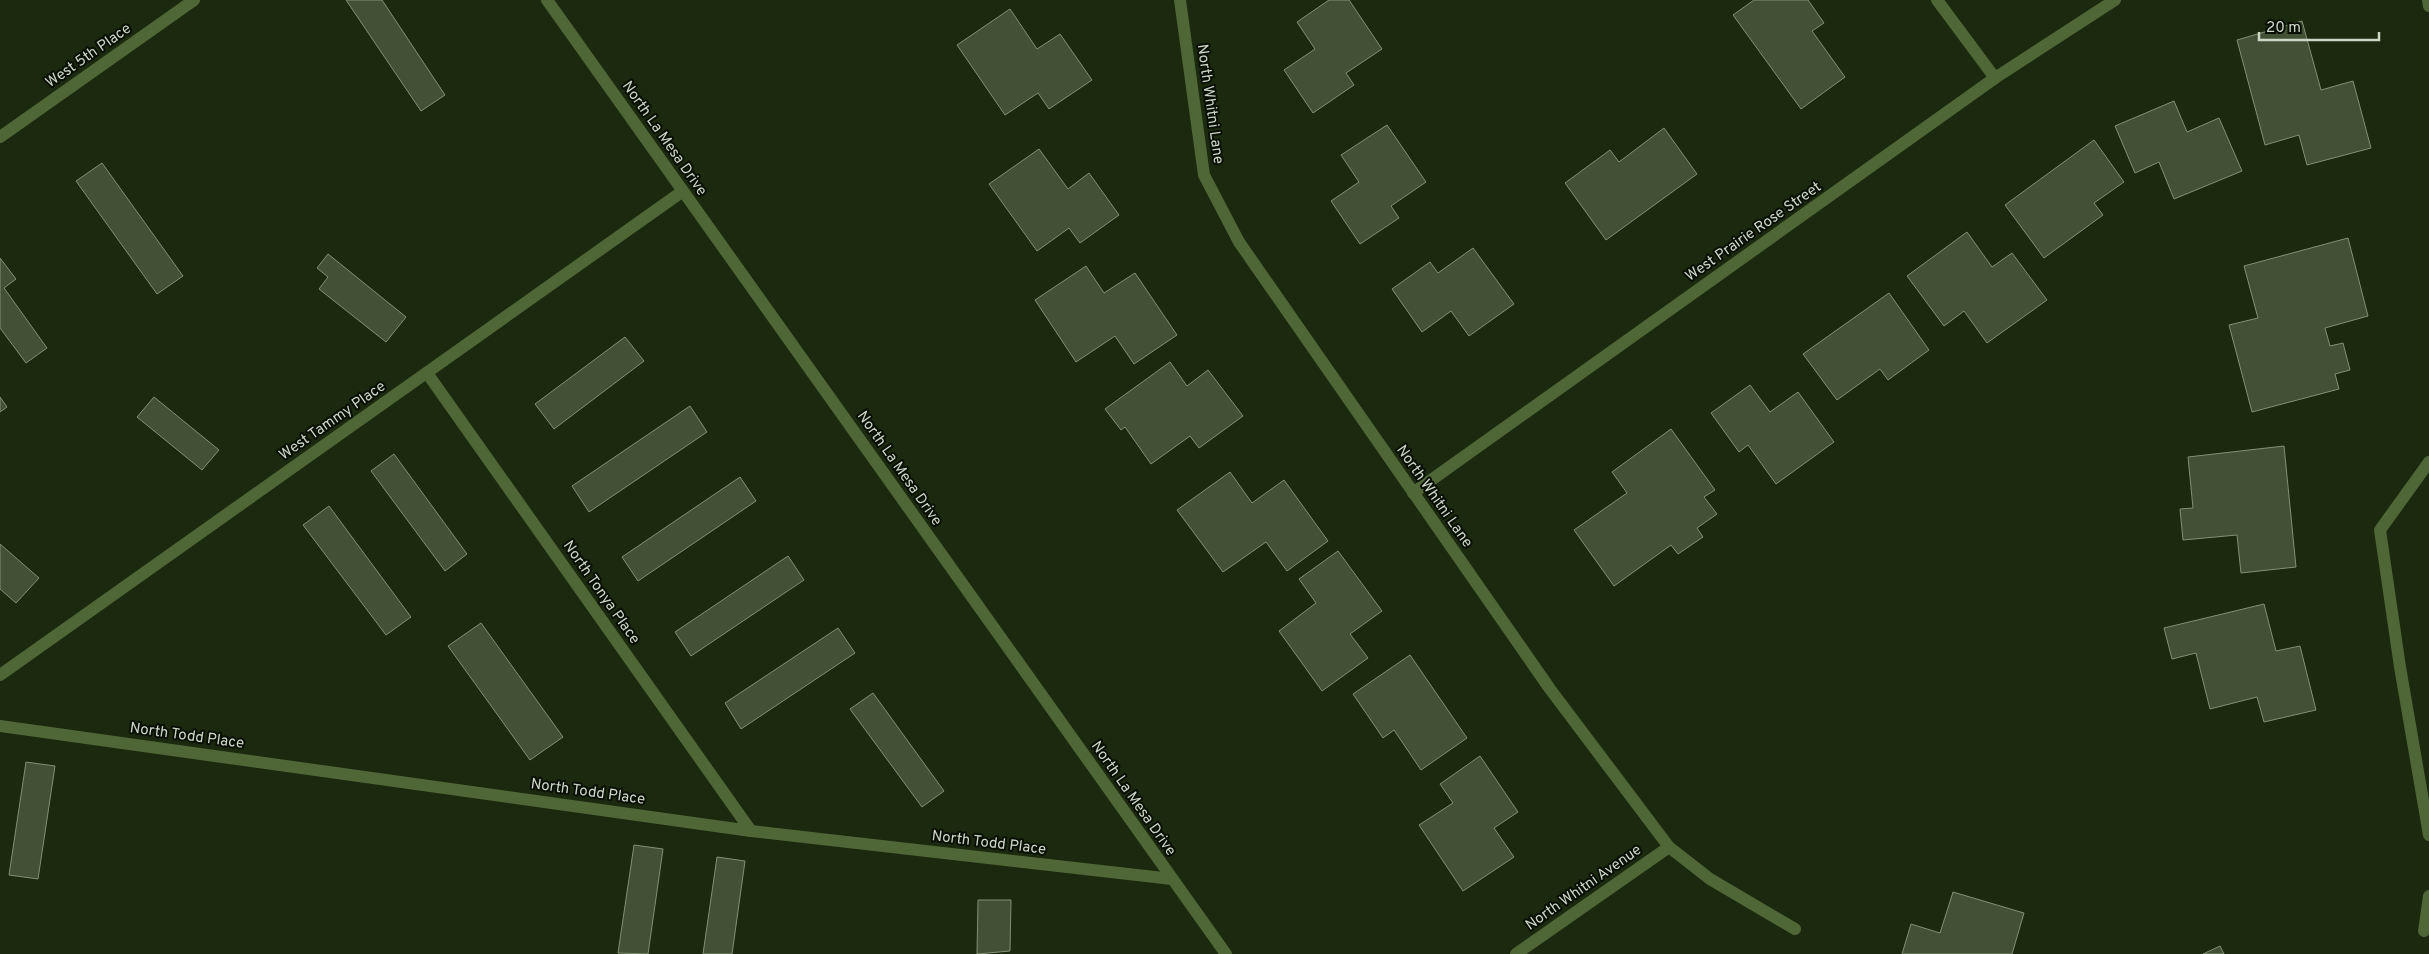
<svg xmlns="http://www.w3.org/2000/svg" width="2429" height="954" viewBox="0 0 2429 954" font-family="Overpass,sans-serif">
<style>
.building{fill:#425135;stroke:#819273}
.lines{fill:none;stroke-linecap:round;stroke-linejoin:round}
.minor{stroke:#4f6737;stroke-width:12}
.tertiary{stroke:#4f6737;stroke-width:12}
.labels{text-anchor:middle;stroke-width:4;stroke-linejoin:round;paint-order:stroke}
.street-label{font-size:15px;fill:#cdd7c6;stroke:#090f05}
</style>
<rect width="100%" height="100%" fill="#1b290e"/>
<!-- building -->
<g class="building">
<polygon points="346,0 382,0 445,95 421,111"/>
<polygon points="1329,0 1349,0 1382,49 1346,73 1354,85 1313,113 1284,70 1315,49 1297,22"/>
<polygon points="1754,0 1808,0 1824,23 1812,31 1845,77 1801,109 1733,15"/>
<polygon points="1010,9 1037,49 1060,34 1092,80 1049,109 1038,93 1005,115 957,45"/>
<polygon points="2302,21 2321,90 2353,81 2371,148 2307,165 2299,135 2265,145 2237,40"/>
<polygon points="2174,101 2187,132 2219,118 2242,171 2174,199 2159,162 2135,173 2115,126"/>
<polygon points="1387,125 1426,182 1391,206 1399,218 1360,244 1331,201 1359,182 1341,155"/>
<polygon points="1664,128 1697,174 1606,240 1565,183 1610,150 1619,162"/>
<polygon points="2094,140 2124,182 2094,203 2103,215 2044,258 2005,205"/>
<polygon points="1039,149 1068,189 1089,173 1119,215 1080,243 1069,228 1037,251 989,184"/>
<polygon points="102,163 183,276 157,294 76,181"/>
<polygon points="1967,232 1992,267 2012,253 2047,300 1987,343 1964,311 1944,326 1907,276"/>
<polygon points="2348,238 2368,316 2325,328 2330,346 2343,343 2350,370 2335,374 2339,389 2252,412 2229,325 2258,318 2244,266"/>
<polygon points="1473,248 1514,304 1469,336 1451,311 1422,332 1392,289 1430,262 1438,273"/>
<polygon points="328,254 406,317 386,342 319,289 328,277 317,268"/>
<polygon points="0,258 16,279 4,288 47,348 26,363 0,328"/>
<polygon points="1086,266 1104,293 1135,273 1177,335 1134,364 1115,336 1076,362 1035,300"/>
<polygon points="1889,293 1929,350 1888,380 1880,369 1837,400 1803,354"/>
<polygon points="625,337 644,361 554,429 535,404"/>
<polygon points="1170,362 1187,386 1208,370 1243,416 1199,448 1190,436 1151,464 1125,427 1121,430 1105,409"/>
<polygon points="1750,385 1770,412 1798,392 1834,442 1776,484 1748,445 1739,452 1711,413"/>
<polygon points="0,397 7,407 0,412"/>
<polygon points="154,397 219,450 202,470 137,417"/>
<polygon points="690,406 707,432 589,512 572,486"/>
<polygon points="1671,429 1715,490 1704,497 1717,514 1697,528 1703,537 1678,554 1671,545 1614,586 1574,530 1627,493 1612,472"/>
<polygon points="2284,446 2296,567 2241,573 2237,535 2183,540 2180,509 2193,508 2188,457"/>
<polygon points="394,454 467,554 445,571 371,471"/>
<polygon points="1230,472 1252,503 1284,480 1328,541 1287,571 1266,542 1223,572 1177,510"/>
<polygon points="740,477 756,501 638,581 622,557"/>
<polygon points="329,506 411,617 386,635 303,525"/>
<polygon points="0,544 39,578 16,603 0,589"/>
<polygon points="1338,551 1382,611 1350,634 1368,658 1322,691 1279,631 1316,603 1299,579"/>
<polygon points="788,556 804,580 691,656 675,632"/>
<polygon points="2264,604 2276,651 2300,646 2316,710 2264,722 2257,697 2210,709 2196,653 2172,659 2164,628"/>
<polygon points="481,623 563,737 530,760 448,646"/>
<polygon points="838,628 855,653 741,729 725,703"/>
<polygon points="1410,655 1467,738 1421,770 1394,730 1383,738 1353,694"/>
<polygon points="873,693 944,791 922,807 850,709"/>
<polygon points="1480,756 1518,812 1494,828 1514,857 1463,891 1419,825 1453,803 1440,784"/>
<polygon points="26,762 55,766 38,879 9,875"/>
<polygon points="634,845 663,849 648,954 618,953"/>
<polygon points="717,857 745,861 732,954 703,954"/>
<polygon points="1953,892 2024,913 2012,954 1902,954 1911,924 1940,933"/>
<polygon points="978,900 1011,900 1010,951 977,954"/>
<polygon points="2220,946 2224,954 2203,954"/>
</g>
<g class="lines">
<!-- minor -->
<g class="minor">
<polyline points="1180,0 1204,175 1239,242 1550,689 1669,847 1710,879 1795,929"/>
<polyline points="1937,0 1995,78"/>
<polyline points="2428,0 2429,6"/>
<polyline points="0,137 194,0"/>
<polyline points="427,373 751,831"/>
<polyline points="2429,462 2380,530 2400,667 2429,835"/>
<polyline points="1413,493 1995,78 2115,0"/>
<polyline points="0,675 683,191"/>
<polyline points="0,726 751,831 1172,879"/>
<polyline points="2424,931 2429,896"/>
<polyline points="1516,954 1669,847"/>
</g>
<!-- tertiary -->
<polyline class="tertiary" points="547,0 1226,954"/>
</g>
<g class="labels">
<!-- street labels -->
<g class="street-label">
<text transform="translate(88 55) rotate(-35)" y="5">West 5th Place</text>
<text transform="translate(1211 104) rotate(82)" y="5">North Whitni Lane</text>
<text transform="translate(665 138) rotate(55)" y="5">North La Mesa Drive</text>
<text transform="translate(1753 231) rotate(-35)" y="5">West Prairie Rose Street</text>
<text transform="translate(332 420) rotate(-35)" y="5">West Tammy Place</text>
<text transform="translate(900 468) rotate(55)" y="5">North La Mesa Drive</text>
<text transform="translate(1435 496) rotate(55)" y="5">North Whitni Lane</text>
<text transform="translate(602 592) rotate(55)" y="5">North Tonya Place</text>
<text transform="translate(187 735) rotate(8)" y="5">North Todd Place</text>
<text transform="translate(588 791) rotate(8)" y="5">North Todd Place</text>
<text transform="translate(1134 798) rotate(55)" y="5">North La Mesa Drive</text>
<text transform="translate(989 842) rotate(7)" y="5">North Todd Place</text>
<text transform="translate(1583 887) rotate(-35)" y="5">North Whitni Avenue</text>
</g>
</g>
<!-- scale -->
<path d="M2259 32v8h120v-8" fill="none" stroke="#cdd7c6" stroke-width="2.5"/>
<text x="2266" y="32" font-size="15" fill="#cdd7c6" stroke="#090f05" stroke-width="4" paint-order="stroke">20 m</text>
</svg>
